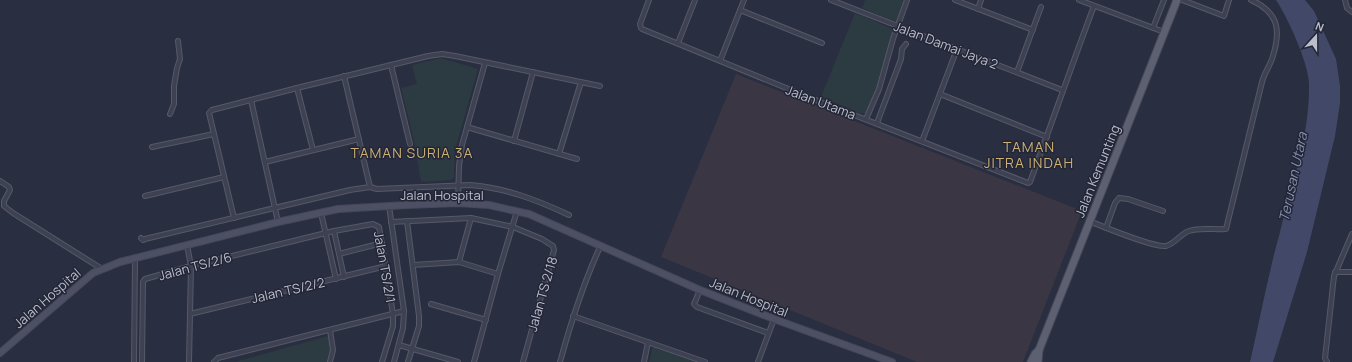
<svg xmlns="http://www.w3.org/2000/svg" width="1352" height="362" viewBox="0 0 1352 362" font-family="Manrope,sans-serif">
<style>
.medical{fill:#3a3643}
.green{fill:#2c3a42}
.water{fill:#424968}
.lines{fill:none;stroke-linecap:round;stroke-linejoin:round}
.street-casing{stroke:#565968;stroke-width:6}
.secondary-casing{stroke:#454857;stroke-width:8}
.primary-casing{stroke:#454857;stroke-width:9}
.street{stroke:#3e4151;stroke-width:4}
.secondary{stroke:#4d5064;stroke-width:6}
.primary{stroke:#5d6071;stroke-width:7}
.labels{text-anchor:middle;stroke-width:3;stroke-linejoin:round;paint-order:stroke}
.street-label{font-size:13px;fill:#bbbecb;stroke:#232636}
.neighbourhood-label{font-size:14px;letter-spacing:1px;fill:#ccb075;stroke:#232636}
.water-label{font-size:14px;font-style:italic;fill:#868eaf;stroke:#232636}
</style>
<rect width="100%" height="100%" fill="#2a2e41"/>
<!-- medical -->
<polygon class="medical" points="736,74 1082,211 1023,362 917,362 661,257"/>
<!-- green -->
<g class="green">
<polygon points="865,0 906,0 897,22 862,8"/>
<polygon points="855,13 893,29 881,79 870,110 866,113 860,113 821,97"/>
<polygon points="441,58 478,69 455,150 454,177 451,180 421,182 415,145 401,88 417,84 412,65"/>
<polygon points="328,336 331,353 328,362 235,362"/>
<polygon points="653,347 695,362 649,362"/>
</g>
<!-- water -->
<path class="water" d="M1276,0h29l9,11 22,48 4,27v17l-5,33 -28,116 -34,110h-23c10,-43 18,-87 30,-130 12,-48 30,-98 29,-148 0,-20 -22,-68 -33,-84z"/>
<g class="lines">
<!-- street casing -->
<g class="street-casing">
<g id="street">
<path d="M649,0l-9,24 1,4 1,1 171,70 215,84 2,-1c22,-59 42,-118 64,-176"/>
<polyline points="831,0 1062,90"/>
<polyline points="955,0 1033,30"/>
<polyline points="1079,0 1164,32"/>
<polyline points="1182,0 1224,16 1229,0"/>
<polyline points="1345,0 1347,8 1352,12"/>
<polyline points="978,9 981,0"/>
<polyline points="740,10 822,43"/>
<polyline points="1153,28 1164,0"/>
<polyline points="678,43 695,0"/>
<polyline points="720,61 744,0"/>
<polyline points="391,65 410,144"/>
<polyline points="1017,72 1041,7"/>
<polyline points="344,76 370,187"/>
<polyline points="297,88 313,150"/>
<polyline points="940,94 1047,137"/>
<polyline points="251,100 278,222"/>
<polyline points="170,114 174,104 174,86 177,68 180,59 178,41"/>
<polyline points="866,119 879,89 893,39 907,0"/>
<polyline points="877,123 901,59 902,49 906,44"/>
<polyline points="467,127 577,159"/>
<polyline points="514,141 533,72"/>
<polyline points="922,141 957,49"/>
<polyline points="152,147 214,134"/>
<polyline points="559,154 581,82"/>
<polyline points="265,162 359,139"/>
<polyline points="0,181 9,187 10,190 4,201 4,206 13,213 102,269"/>
<polyline points="145,196 224,177"/>
<polyline points="458,203 459,166 462,145 485,63"/>
<polyline points="389,206 404,311 403,328 394,362"/>
<polyline points="321,213 336,279"/>
<polyline points="234,218 209,113 212,110 297,88 428,56 442,54 455,56 600,86"/>
<polyline points="407,221 419,316 419,326 408,362"/>
<path d="M1089,221c15,6 65,27 77,25 10,-3 14,-12 23,-15 11,-4 25,-1 37,-2l36,-147c2,-8 7,-15 10,-23 9,-27 8,-46 -21,-59"/>
<polyline points="391,222 471,218 513,227 542,239 553,246 554,250 523,362"/>
<polyline points="1106,228 1115,203 1119,198 1128,199 1163,211"/>
<polyline points="334,231 344,277"/>
<path d="M141,238l2,2 2,-1 205,-49 20,-3 7,2 93,-4c36,3 67,15 99,30"/>
<polyline points="187,245 191,266 189,362"/>
<polyline points="339,254 382,243"/>
<polyline points="459,262 471,218"/>
<polyline points="413,265 459,262 498,274"/>
<polyline points="1335,272 1352,272"/>
<polyline points="700,290 694,304 697,307 768,333"/>
<polyline points="431,304 486,320"/>
<polyline points="190,314 386,266"/>
<polyline points="573,316 705,362"/>
<polyline points="399,345 458,362"/>
<polyline points="134,362 135,259"/>
<polyline points="142,362 143,282 145,279 191,266 334,231 373,224 379,227 393,314 393,326 382,362"/>
<polyline points="214,362 218,358 404,311"/>
<polyline points="330,362 333,350 330,330"/>
<polyline points="474,362 498,274 517,211"/>
<path d="M560,362c11,-40 23,-78 40,-115"/>
<polyline points="644,362 648,342"/>
<polyline points="758,362 774,319"/>
<polyline points="1327,362 1325,358 1334,276 1352,234"/>
</g>
</g>
<!-- secondary casing -->
<g class="secondary-casing">
<polyline id="secondary" points="0,353 93,273 120,262 278,222 338,209 407,205 458,203 489,205 529,214 700,290 774,319 892,362"/>
</g>
<!-- primary casing -->
<g class="primary-casing">
<g id="primary">
<polyline points="1031,362 1035,354 1039,350 1177,0"/>
<polyline points="1038,362 1039,350"/>
</g>
</g>
<!-- street -->
<use href="#street" class="street"/>
<!-- secondary -->
<use href="#secondary" class="secondary"/>
<!-- primary -->
<use href="#primary" class="primary"/>
</g>
<g class="labels">
<!-- street labels -->
<g class="street-label">
<text transform="translate(946 45) rotate(21)" y="5">Jalan Damai Jaya 2</text>
<text transform="translate(821 102) rotate(21)" y="5">Jalan Utama</text>
<text transform="translate(1097 171) rotate(-68)" y="5">Jalan Kemunting</text>
<text x="442" y="200">Jalan Hospital</text>
<text transform="translate(195 266) rotate(-15)" y="5">Jalan TS/2/6</text>
<text transform="translate(385 267) rotate(80)" y="5">Jalan TS/2/1</text>
<text transform="translate(288 290) rotate(-13)" y="5">Jalan TS/2/2</text>
<text transform="translate(542 294) rotate(-74)" y="5">Jalan TS 2/18</text>
<text transform="translate(749 297) rotate(22)" y="5">Jalan Hospital</text>
<text transform="translate(47 298) rotate(-41)" y="5">Jalan Hospital</text>
</g>
<!-- neighbourhood labels -->
<g class="neighbourhood-label">
<text x="1029" y="152">TAMAN<tspan x="1029" dy="16">JITRA INDAH</tspan></text>
<text x="412" y="158">TAMAN SURIA 3A</text>
</g>
<!-- water labels -->
<g class="water-label">
<text transform="translate(1293 177) rotate(-78)" y="5">Terusan Utara</text>
</g>
</g>
<!-- north arrow -->
<g transform="translate(1316 36) rotate(21)" stroke="#232636" stroke-width="3" paint-order="stroke">
<path d="M0-3L7 15L0 10L-7 15Z" fill="#bbbecb"/>
<text y="-6" font-size="11" font-weight="bold" text-anchor="middle" fill="#bbbecb">N</text>
</g>
</svg>
